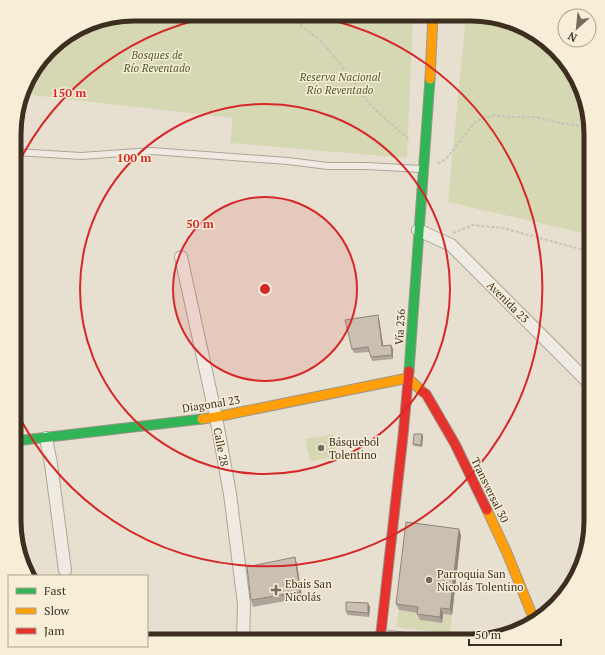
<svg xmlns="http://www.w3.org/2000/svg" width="605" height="655" viewBox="0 0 605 655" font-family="'PT Serif',serif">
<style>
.green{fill:#d6d7b3}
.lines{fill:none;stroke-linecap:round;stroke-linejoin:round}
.lane-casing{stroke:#ada599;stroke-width:8}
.street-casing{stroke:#ada599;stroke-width:14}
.fast-casing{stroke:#9c958a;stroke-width:11}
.slow-casing{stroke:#9c958a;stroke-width:11}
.jam-casing{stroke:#9c958a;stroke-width:11}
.path{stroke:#c8c2b9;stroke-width:2;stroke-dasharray:3 2;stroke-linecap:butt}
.lane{stroke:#efebe3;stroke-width:6}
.street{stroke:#efebe3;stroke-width:12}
.fast{stroke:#30b455;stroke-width:9}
.slow{stroke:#ff9f0a;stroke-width:9}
.jam{stroke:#e5322d;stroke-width:9}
.wall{fill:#afa499}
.shaded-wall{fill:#8e867d}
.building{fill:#cbbfb2;stroke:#8e867d}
.ring{fill:none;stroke:#d62828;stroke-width:2}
.poi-dot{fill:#786c5e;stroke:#f7eed8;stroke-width:1.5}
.labels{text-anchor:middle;stroke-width:3;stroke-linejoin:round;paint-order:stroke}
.park-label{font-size:11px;font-style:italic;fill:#4d5a26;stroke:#f7eed8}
.street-label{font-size:11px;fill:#3d2e20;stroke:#f7eed8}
.poi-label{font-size:11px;fill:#3d2e20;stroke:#f7eed8;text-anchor:start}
.rim{fill:none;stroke:#3d2e20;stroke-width:5}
.centre{fill:#d62828;stroke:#f7eed8;stroke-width:2}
.ring-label{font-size:12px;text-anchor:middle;font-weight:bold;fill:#d62828;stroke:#f7eed8;stroke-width:3;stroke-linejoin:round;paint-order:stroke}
</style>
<rect width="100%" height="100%" fill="#e7e0d1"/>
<!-- green -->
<g class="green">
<polygon points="134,14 413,15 407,158 230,143 233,118 23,94 30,74 55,44 95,20"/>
<polygon points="466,15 487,15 531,30 571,67 591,126 591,235 448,202"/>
<polygon points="333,434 337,456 310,462 305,439"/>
<polygon points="399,610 421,613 420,620 442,623 443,614 452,615 450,634 396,627"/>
</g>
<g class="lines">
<!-- lane casing -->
<g class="lane-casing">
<polyline id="lane" points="16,152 81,156 152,151 288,161 328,166 366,166 421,169"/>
</g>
<!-- street casing -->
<g class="street-casing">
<g id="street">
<polyline points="418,230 451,245 591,385"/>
<polyline points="181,257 216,417 230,494 244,604 243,641"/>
<polyline points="46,438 51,464 65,570"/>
<polyline points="381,636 423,641"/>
</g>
</g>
<!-- fast casing -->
<g class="fast-casing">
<g id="fast">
<polyline points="409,371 430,79"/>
<polyline points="15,441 202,419"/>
</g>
</g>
<!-- slow casing -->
<g class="slow-casing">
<g id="slow">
<polyline points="430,79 433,15"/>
<polyline points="202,419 216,417 408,378 423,392"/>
<polyline points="487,510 507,553 535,622"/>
</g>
</g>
<!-- jam casing -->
<g class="jam-casing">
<g id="jam">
<polyline points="423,392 426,394 455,444 487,510"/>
<polyline points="380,641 403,436 409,371"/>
</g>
</g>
<!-- path -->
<g class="path">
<polyline points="278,14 294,20 321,41 350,76 367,101 381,115 410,140"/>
<polyline points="101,19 135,19 209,14"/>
<polyline points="438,164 447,158 466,133 476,121 493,115 507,117 535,117 556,122 591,128"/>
<polyline points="453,233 473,225 503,228 591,252"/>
</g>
<!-- lane -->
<use href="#lane" class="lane"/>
<!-- street -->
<use href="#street" class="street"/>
<!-- fast -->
<use href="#fast" class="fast"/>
<!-- slow -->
<use href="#slow" class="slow"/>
<!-- jam -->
<use href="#jam" class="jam"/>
</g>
<!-- wall -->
<g class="wall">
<polygon points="378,315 379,319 383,346 391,345 393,349 393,359 372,361 369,352 354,353 352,349"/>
<polygon points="422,434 423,436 422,447 414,446 413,444"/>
<polygon points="461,535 452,615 443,614 442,623 420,620 417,614 418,613 399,610 396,604"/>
<polygon points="295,557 297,564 302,598 253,607 251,600"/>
<polygon points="368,603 370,607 369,617 347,615 346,611"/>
</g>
<!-- shaded-wall -->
<g class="shaded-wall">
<polygon points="378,315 379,319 384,350 382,346"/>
<polygon points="391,345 393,349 393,359 392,355"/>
<polygon points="422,434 423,436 422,447 421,445"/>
<polygon points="459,529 461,535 452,615 450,609"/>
<polygon points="295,557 297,564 302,598 300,592"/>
<polygon points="368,603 370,607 369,617 368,613"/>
<polygon points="441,608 443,614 442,623 440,617"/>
</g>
<!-- building -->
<g class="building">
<polygon points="378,315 382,346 391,345 392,355 371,357 368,347 352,349 345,320"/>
<polygon points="414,434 422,434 421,445 413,444"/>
<polygon points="406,522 459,529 450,609 441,608 440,617 417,614 418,607 396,604"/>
<polygon points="295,557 300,592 251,600 247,567"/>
<polygon points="346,602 368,603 368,613 346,611"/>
</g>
<!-- distance rings -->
<circle cx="265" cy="289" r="92" fill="#d62828" fill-opacity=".12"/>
<g class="ring">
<circle cx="265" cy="289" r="92"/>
<circle cx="265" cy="289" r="185"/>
<path d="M16 168A277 277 0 0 1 229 14M304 15A277 277 0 1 1 15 408"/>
</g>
<!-- markers -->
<g class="poi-dot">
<circle cx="321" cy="448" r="4"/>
<circle cx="429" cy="580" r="4"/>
<path d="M274 584h4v4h4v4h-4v4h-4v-4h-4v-4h4z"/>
</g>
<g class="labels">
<!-- park labels -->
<g class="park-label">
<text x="157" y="59">Bosques de<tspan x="157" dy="13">Río Reventado</tspan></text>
<text x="340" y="81">Reserva Nacional<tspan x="340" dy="13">Río Reventado</tspan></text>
</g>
<!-- street labels -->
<g class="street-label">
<text transform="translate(508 302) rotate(45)" y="4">Avenida 23</text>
<text transform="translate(400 327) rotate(-86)" y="4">Vía 236</text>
<text transform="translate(211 404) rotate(-9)" y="4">Diagonal 23</text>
<text transform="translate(221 447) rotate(79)" y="4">Calle 28</text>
<text transform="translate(490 490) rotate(64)" y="4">Transversal 30</text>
</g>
<!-- poi labels -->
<g class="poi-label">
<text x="329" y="446">Básquebol<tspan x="329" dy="13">Tolentino</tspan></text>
<text x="437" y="578">Parroquia San<tspan x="437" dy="13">Nicolás Tolentino</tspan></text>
<text x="285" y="588">Ebais San<tspan x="285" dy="13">Nicolás</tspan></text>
</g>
</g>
<!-- crop -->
<path d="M0 0H605V655H0ZM134 21H471A113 113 0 0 1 584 134V521A113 113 0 0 1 471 634H134A113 113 0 0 1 21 521V134A113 113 0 0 1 134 21Z" fill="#f7eed8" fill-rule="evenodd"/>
<path class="rim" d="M134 21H471A113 113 0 0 1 584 134V521A113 113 0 0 1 471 634H134A113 113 0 0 1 21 521V134A113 113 0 0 1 134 21Z"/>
<circle cx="265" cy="289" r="6" class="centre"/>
<g class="ring-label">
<text x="69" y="97">150 m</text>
<text x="134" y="162">100 m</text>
<text x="200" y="228">50 m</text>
</g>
<!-- legend -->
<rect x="8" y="575" width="140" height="72" fill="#f7eed8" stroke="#ada18e"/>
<rect x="16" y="588" width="20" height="6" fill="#30b455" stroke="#ada18e"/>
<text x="44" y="595" font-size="12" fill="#3d2e20">Fast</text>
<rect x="16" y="608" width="20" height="6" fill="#ff9f0a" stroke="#ada18e"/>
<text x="44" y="615" font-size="12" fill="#3d2e20">Slow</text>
<rect x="16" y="628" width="20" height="6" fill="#e5322d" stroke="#ada18e"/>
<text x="44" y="635" font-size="12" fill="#3d2e20">Jam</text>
<!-- north arrow -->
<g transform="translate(577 28) rotate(207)"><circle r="19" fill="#f7eed8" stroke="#ada18e"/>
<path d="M0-3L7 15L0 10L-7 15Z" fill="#786c5e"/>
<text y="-6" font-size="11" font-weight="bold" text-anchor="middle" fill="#3d2e20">N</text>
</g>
<!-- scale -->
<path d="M469 639v6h92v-6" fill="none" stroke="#3d2e20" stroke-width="2"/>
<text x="475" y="639" font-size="12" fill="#3d2e20" stroke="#f7eed8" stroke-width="3" paint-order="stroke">50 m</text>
</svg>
